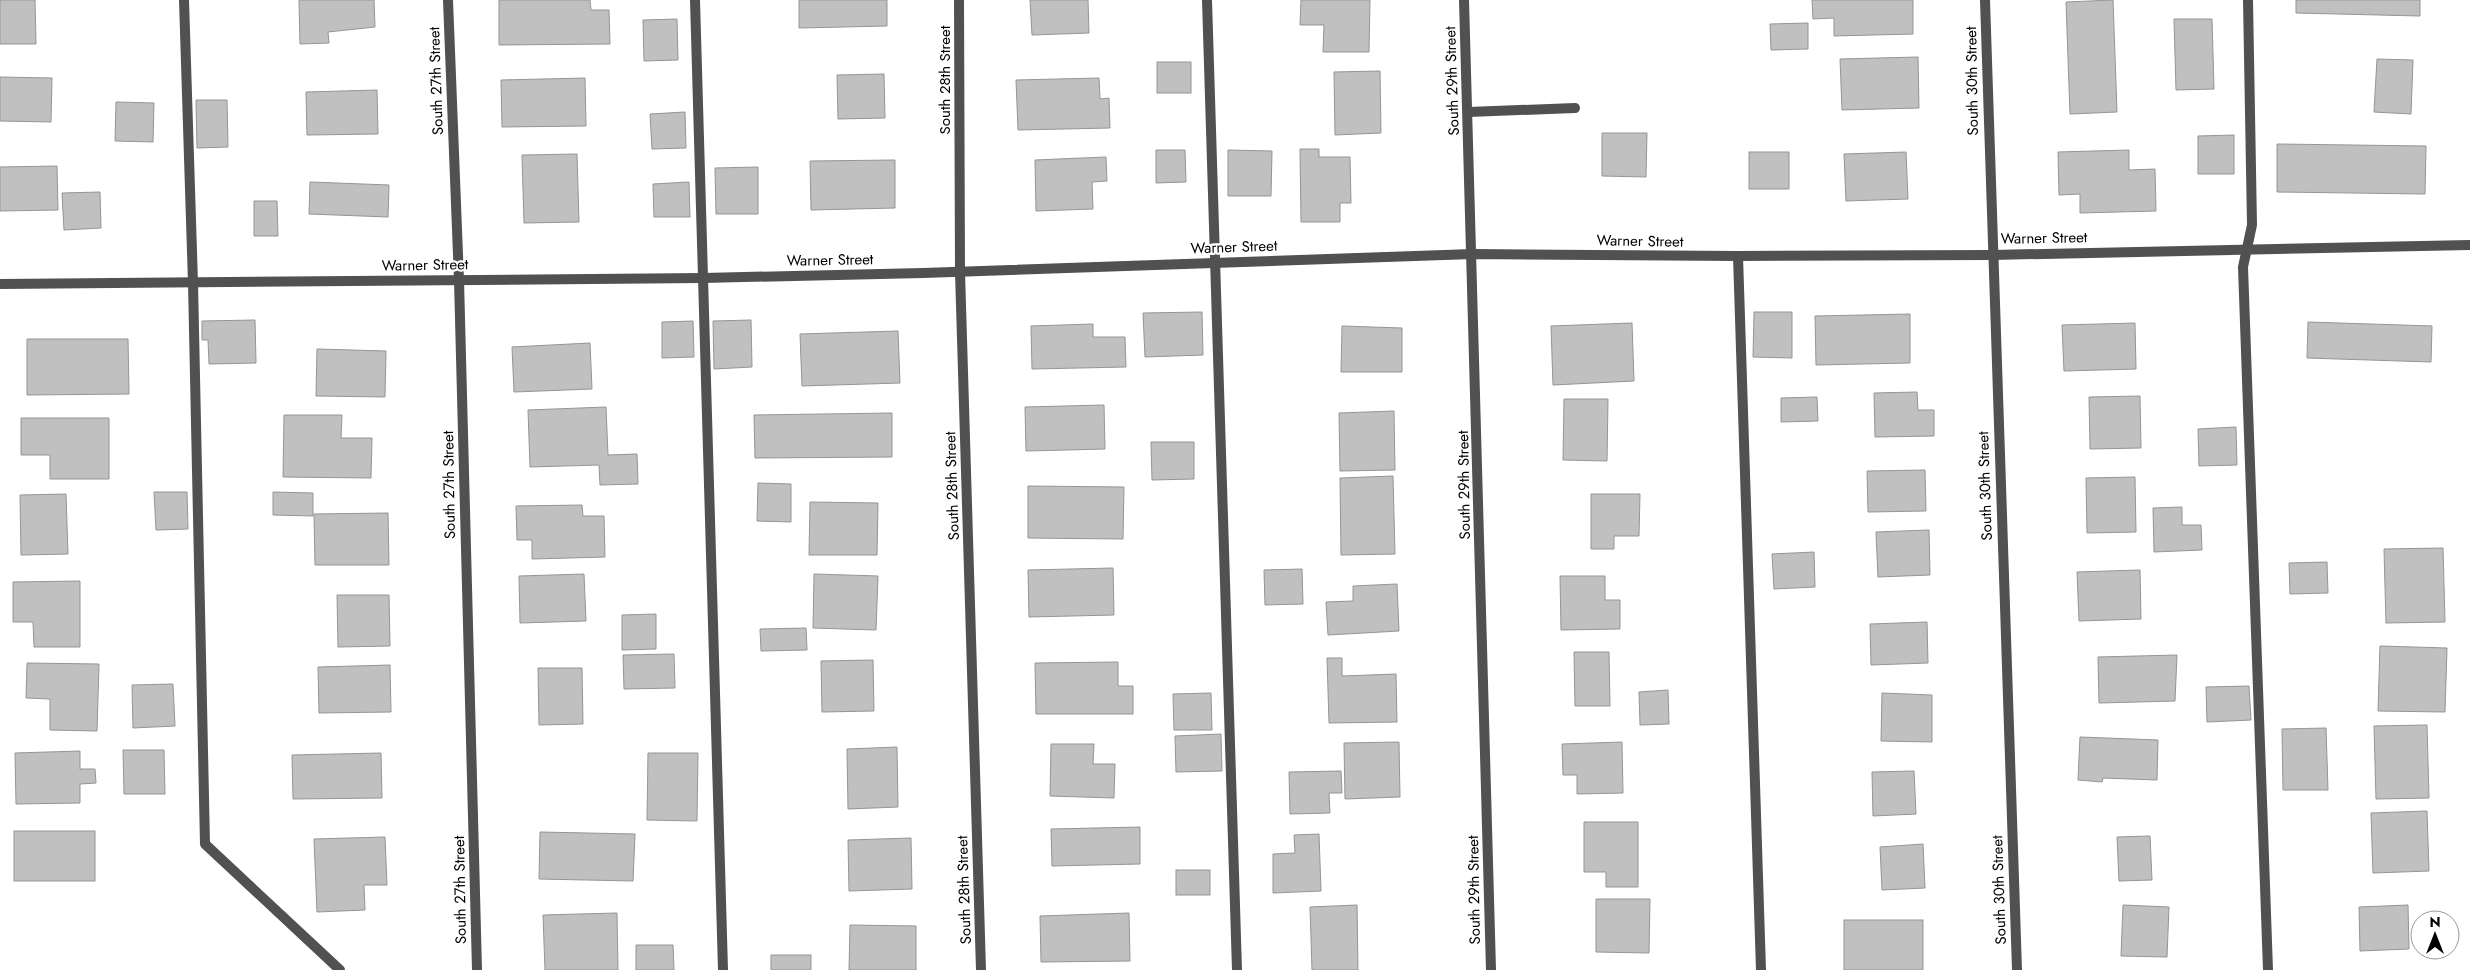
<svg xmlns="http://www.w3.org/2000/svg" width="2470" height="970" viewBox="0 0 2470 970" font-family="Jost,sans-serif">
<style>
.building{fill:#c0c0c0;stroke:#959595}
.lines{fill:none;stroke-linecap:round;stroke-linejoin:round}
.service{stroke:#515151;stroke-width:10}
.minor{stroke:#515151;stroke-width:10}
.labels{text-anchor:middle;stroke-width:4.5;stroke-linejoin:round;paint-order:stroke}
.street-label{font-size:15px;fill:#000;stroke:#fff}
</style>
<rect width="100%" height="100%" fill="#fff"/>
<!-- building -->
<g class="building">
<polygon points="0,0 35,0 36,44 0,44"/>
<polygon points="299,0 374,0 375,27 328,32 329,43 300,44"/>
<polygon points="499,0 590,0 591,10 609,10 610,44 499,45"/>
<polygon points="799,0 887,0 887,26 799,28"/>
<polygon points="1030,0 1088,0 1089,33 1032,35"/>
<polygon points="1301,0 1370,0 1369,52 1323,52 1324,25 1300,25"/>
<polygon points="1812,0 1913,0 1913,34 1834,36 1834,18 1813,19"/>
<polygon points="2113,0 2117,112 2070,114 2066,2"/>
<polygon points="2296,0 2420,0 2420,16 2296,13"/>
<polygon points="677,19 678,60 644,61 643,20"/>
<polygon points="2174,19 2212,19 2214,89 2176,90"/>
<polygon points="1808,23 1808,49 1771,50 1770,24"/>
<polygon points="1918,57 1919,108 1842,110 1840,59"/>
<polygon points="2377,59 2413,60 2411,114 2374,112"/>
<rect x="1157" y="62" width="34" height="31"/>
<polygon points="1380,71 1381,133 1335,135 1334,72"/>
<polygon points="884,74 885,118 838,119 837,75"/>
<polygon points="0,77 52,78 51,122 0,121"/>
<polygon points="585,78 586,126 502,127 501,80"/>
<polygon points="1099,78 1100,99 1109,98 1110,128 1018,130 1016,80"/>
<polygon points="377,90 378,134 307,135 306,92"/>
<polygon points="196,100 227,100 228,147 197,148"/>
<polygon points="116,102 154,103 153,142 115,141"/>
<polygon points="685,112 686,148 652,149 650,114"/>
<polygon points="1602,133 1647,133 1646,177 1602,176"/>
<polygon points="2234,135 2234,174 2198,174 2198,136"/>
<polygon points="2277,144 2426,146 2425,194 2277,192"/>
<polygon points="1300,149 1319,149 1319,157 1350,157 1351,203 1340,203 1340,222 1301,222"/>
<polygon points="1156,150 1185,150 1186,182 1156,183"/>
<polygon points="1228,150 1272,151 1271,196 1228,196"/>
<polygon points="2129,150 2129,170 2155,169 2156,211 2080,213 2080,194 2059,195 2058,152"/>
<rect x="1749" y="152" width="40" height="37"/>
<polygon points="1906,152 1908,199 1846,201 1844,154"/>
<polygon points="577,154 579,222 524,223 522,155"/>
<polygon points="1106,157 1107,181 1092,182 1093,209 1036,211 1035,160"/>
<polygon points="895,160 895,208 811,210 810,161"/>
<polygon points="57,166 58,210 0,211 0,167"/>
<polygon points="758,167 758,214 716,214 715,168"/>
<polygon points="310,182 389,185 388,217 309,214"/>
<polygon points="689,182 690,217 654,217 653,184"/>
<polygon points="100,192 101,228 64,230 62,193"/>
<polygon points="254,201 277,201 278,236 254,236"/>
<polygon points="1202,312 1203,355 1145,357 1143,313"/>
<polygon points="1754,312 1792,312 1792,358 1753,357"/>
<polygon points="1910,314 1910,363 1816,365 1815,316"/>
<polygon points="255,320 256,363 209,364 208,340 202,340 202,321"/>
<polygon points="751,320 752,367 714,369 713,321"/>
<polygon points="693,321 694,357 662,358 662,322"/>
<polygon points="2308,322 2432,326 2431,362 2307,358"/>
<polygon points="1632,323 1634,381 1553,385 1551,326"/>
<polygon points="2135,323 2136,369 2064,371 2062,325"/>
<polygon points="1093,324 1093,337 1125,337 1126,367 1032,369 1031,326"/>
<polygon points="1342,326 1402,328 1402,372 1341,372"/>
<polygon points="898,331 900,383 802,386 800,334"/>
<polygon points="27,339 128,339 129,394 27,395"/>
<polygon points="590,343 592,389 514,392 512,347"/>
<polygon points="317,349 386,351 385,397 316,396"/>
<polygon points="1917,392 1918,410 1934,410 1934,436 1875,437 1874,393"/>
<polygon points="2140,396 2141,448 2090,449 2089,397"/>
<polygon points="1817,397 1818,421 1781,422 1781,398"/>
<polygon points="1564,399 1608,399 1607,461 1563,460"/>
<polygon points="1104,405 1105,449 1026,451 1025,407"/>
<polygon points="606,407 608,455 637,454 638,484 600,485 599,465 530,467 528,410"/>
<polygon points="1394,411 1395,470 1340,471 1339,413"/>
<polygon points="892,413 892,457 755,458 754,415"/>
<polygon points="284,415 342,415 341,438 372,438 371,478 283,477"/>
<polygon points="21,418 109,418 109,479 50,479 50,455 21,455"/>
<polygon points="2236,427 2237,465 2199,466 2198,429"/>
<polygon points="1151,442 1194,442 1194,479 1152,480"/>
<polygon points="1925,470 1926,511 1868,512 1867,471"/>
<polygon points="1393,476 1395,554 1341,555 1340,478"/>
<polygon points="2135,477 2136,532 2087,533 2086,478"/>
<polygon points="758,483 791,484 791,522 757,521"/>
<polygon points="1028,486 1124,487 1123,539 1028,538"/>
<polygon points="154,492 187,492 188,529 156,530"/>
<polygon points="273,492 313,493 313,516 273,515"/>
<polygon points="66,494 68,554 21,555 20,495"/>
<polygon points="1591,494 1640,494 1639,536 1614,536 1614,549 1591,549"/>
<polygon points="810,502 878,503 877,555 809,555"/>
<polygon points="582,505 583,516 604,516 605,557 532,559 532,540 517,540 516,506"/>
<polygon points="2182,507 2182,525 2201,525 2202,550 2154,552 2153,508"/>
<polygon points="388,513 389,565 315,565 314,514"/>
<polygon points="1929,530 1930,575 1878,577 1876,532"/>
<polygon points="2443,548 2445,622 2386,623 2384,549"/>
<polygon points="1814,552 1815,587 1774,589 1772,554"/>
<polygon points="2327,562 2328,593 2290,594 2289,563"/>
<polygon points="1113,568 1114,615 1029,617 1028,570"/>
<polygon points="1302,569 1303,604 1265,605 1264,570"/>
<polygon points="2140,570 2141,619 2079,621 2077,572"/>
<polygon points="584,574 586,621 520,623 519,576"/>
<polygon points="814,574 878,576 876,630 813,628"/>
<polygon points="1560,576 1605,576 1605,600 1620,600 1620,629 1561,630"/>
<polygon points="80,581 80,647 34,647 33,622 13,622 13,582"/>
<polygon points="1397,584 1399,631 1328,635 1326,602 1353,601 1353,586"/>
<polygon points="337,595 389,595 390,646 338,647"/>
<polygon points="656,614 656,649 622,650 622,615"/>
<polygon points="1927,622 1928,663 1871,665 1870,624"/>
<polygon points="806,628 807,650 761,651 760,629"/>
<polygon points="2380,646 2447,648 2445,712 2378,711"/>
<polygon points="1574,652 1609,652 1610,706 1575,706"/>
<polygon points="674,654 675,688 624,689 623,655"/>
<polygon points="2177,655 2175,701 2099,703 2098,657"/>
<polygon points="1327,658 1342,658 1342,676 1396,674 1397,722 1329,723"/>
<polygon points="873,660 874,711 822,712 821,661"/>
<polygon points="1118,662 1118,686 1133,686 1133,714 1036,714 1035,663"/>
<polygon points="27,663 99,664 97,731 50,730 50,699 26,698"/>
<polygon points="390,665 391,712 319,713 318,667"/>
<polygon points="538,668 582,668 583,724 539,725"/>
<polygon points="173,684 175,726 133,728 132,685"/>
<polygon points="2249,686 2251,720 2207,722 2206,687"/>
<polygon points="1668,690 1669,724 1640,725 1639,692"/>
<polygon points="1211,693 1212,730 1174,730 1173,694"/>
<polygon points="1882,693 1932,695 1932,742 1881,741"/>
<polygon points="2427,725 2429,798 2376,799 2374,726"/>
<polygon points="2326,728 2328,790 2283,790 2282,729"/>
<polygon points="1221,734 1222,771 1176,772 1175,736"/>
<polygon points="2080,737 2158,740 2157,780 2103,778 2102,782 2078,780"/>
<polygon points="1399,742 1400,797 1345,799 1344,743"/>
<polygon points="1622,742 1623,793 1577,794 1577,775 1563,775 1562,744"/>
<polygon points="1051,744 1094,744 1093,764 1115,764 1114,798 1050,796"/>
<polygon points="897,747 898,807 848,809 847,749"/>
<polygon points="123,750 164,750 165,794 124,794"/>
<polygon points="80,751 80,769 95,769 96,783 80,784 80,803 16,804 15,753"/>
<polygon points="381,753 382,798 293,799 292,755"/>
<polygon points="648,753 698,753 697,821 647,820"/>
<polygon points="1341,771 1342,793 1329,793 1330,813 1290,814 1289,772"/>
<polygon points="1914,771 1916,814 1873,816 1872,772"/>
<polygon points="2427,811 2429,871 2373,873 2371,813"/>
<polygon points="1584,822 1638,822 1638,887 1606,887 1606,872 1584,872"/>
<polygon points="1140,827 1140,864 1052,866 1051,829"/>
<rect x="14" y="831" width="81" height="50"/>
<polygon points="540,832 635,834 633,881 539,879"/>
<polygon points="1319,834 1321,891 1273,893 1273,854 1295,853 1294,835"/>
<polygon points="2150,836 2152,880 2119,881 2117,837"/>
<polygon points="385,837 387,885 364,885 365,910 317,912 314,839"/>
<polygon points="911,838 912,889 849,891 848,840"/>
<polygon points="1923,844 1925,888 1882,890 1880,847"/>
<rect x="1176" y="870" width="34" height="25"/>
<polygon points="1596,899 1650,899 1649,953 1596,952"/>
<polygon points="1357,905 1358,970 1312,970 1310,907"/>
<polygon points="2123,905 2169,907 2167,957 2121,956"/>
<polygon points="2408,905 2409,949 2360,951 2359,907"/>
<polygon points="617,913 618,970 545,970 543,915"/>
<polygon points="1129,913 1130,961 1041,962 1040,916"/>
<rect x="1844" y="920" width="79" height="50"/>
<polygon points="850,925 916,926 916,970 849,970"/>
<polygon points="636,945 673,945 674,970 636,970"/>
<rect x="771" y="955" width="40" height="15"/>
</g>
<g class="lines">
<!-- service -->
<g class="service">
<polyline points="184,0 193,283 205,844 340,970"/>
<polyline points="695,0 723,970"/>
<polyline points="1207,0 1237,970"/>
<polyline points="2248,0 2252,225 2243,267 2268,970"/>
<polyline points="1468,112 1575,108"/>
<polyline points="1738,256 1761,970"/>
</g>
<!-- minor -->
<g class="minor">
<polyline points="448,0 459,280 477,970"/>
<polyline points="959,0 960,272 981,970"/>
<polyline points="1464,0 1491,970"/>
<polyline points="1985,0 2017,970"/>
<polyline points="0,284 703,278 923,273 1473,254 1738,256 1992,255 2470,245"/>
</g>
</g>
<g class="labels">
<!-- street labels -->
<g class="street-label">
<text transform="translate(945 80) rotate(-90)" y="5">South 28th Street</text>
<text transform="translate(436 81) rotate(-92)" y="5">South 27th Street</text>
<text transform="translate(1452 81) rotate(-92)" y="5">South 29th Street</text>
<text transform="translate(1972 81) rotate(-91)" y="5">South 30th Street</text>
<text transform="translate(2044 238) rotate(-1)" y="5">Warner Street</text>
<text transform="translate(1640 241) rotate(1)" y="5">Warner Street</text>
<text transform="translate(1234 247) rotate(-2)" y="5">Warner Street</text>
<text transform="translate(830 260) rotate(-1)" y="5">Warner Street</text>
<text transform="translate(425 265) rotate(-1)" y="5">Warner Street</text>
<text transform="translate(449 485) rotate(-91)" y="5">South 27th Street</text>
<text transform="translate(1464 485) rotate(-91)" y="5">South 29th Street</text>
<text transform="translate(952 486) rotate(-92)" y="5">South 28th Street</text>
<text transform="translate(1985 486) rotate(-92)" y="5">South 30th Street</text>
<text transform="translate(460 890) rotate(-91)" y="5">South 27th Street</text>
<text transform="translate(964 890) rotate(-92)" y="5">South 28th Street</text>
<text transform="translate(1474 890) rotate(-91)" y="5">South 29th Street</text>
<text transform="translate(1999 890) rotate(-92)" y="5">South 30th Street</text>
</g>
</g>
<!-- north arrow -->
<g transform="translate(2435 935)"><circle r="24" fill="#ffffff" stroke="#999999"/>
<path d="M0-4L9 19L0 12L-9 19Z" fill="#000000"/>
<text y="-8" font-size="14" font-weight="bold" text-anchor="middle" fill="#000000">N</text>
</g>
</svg>
